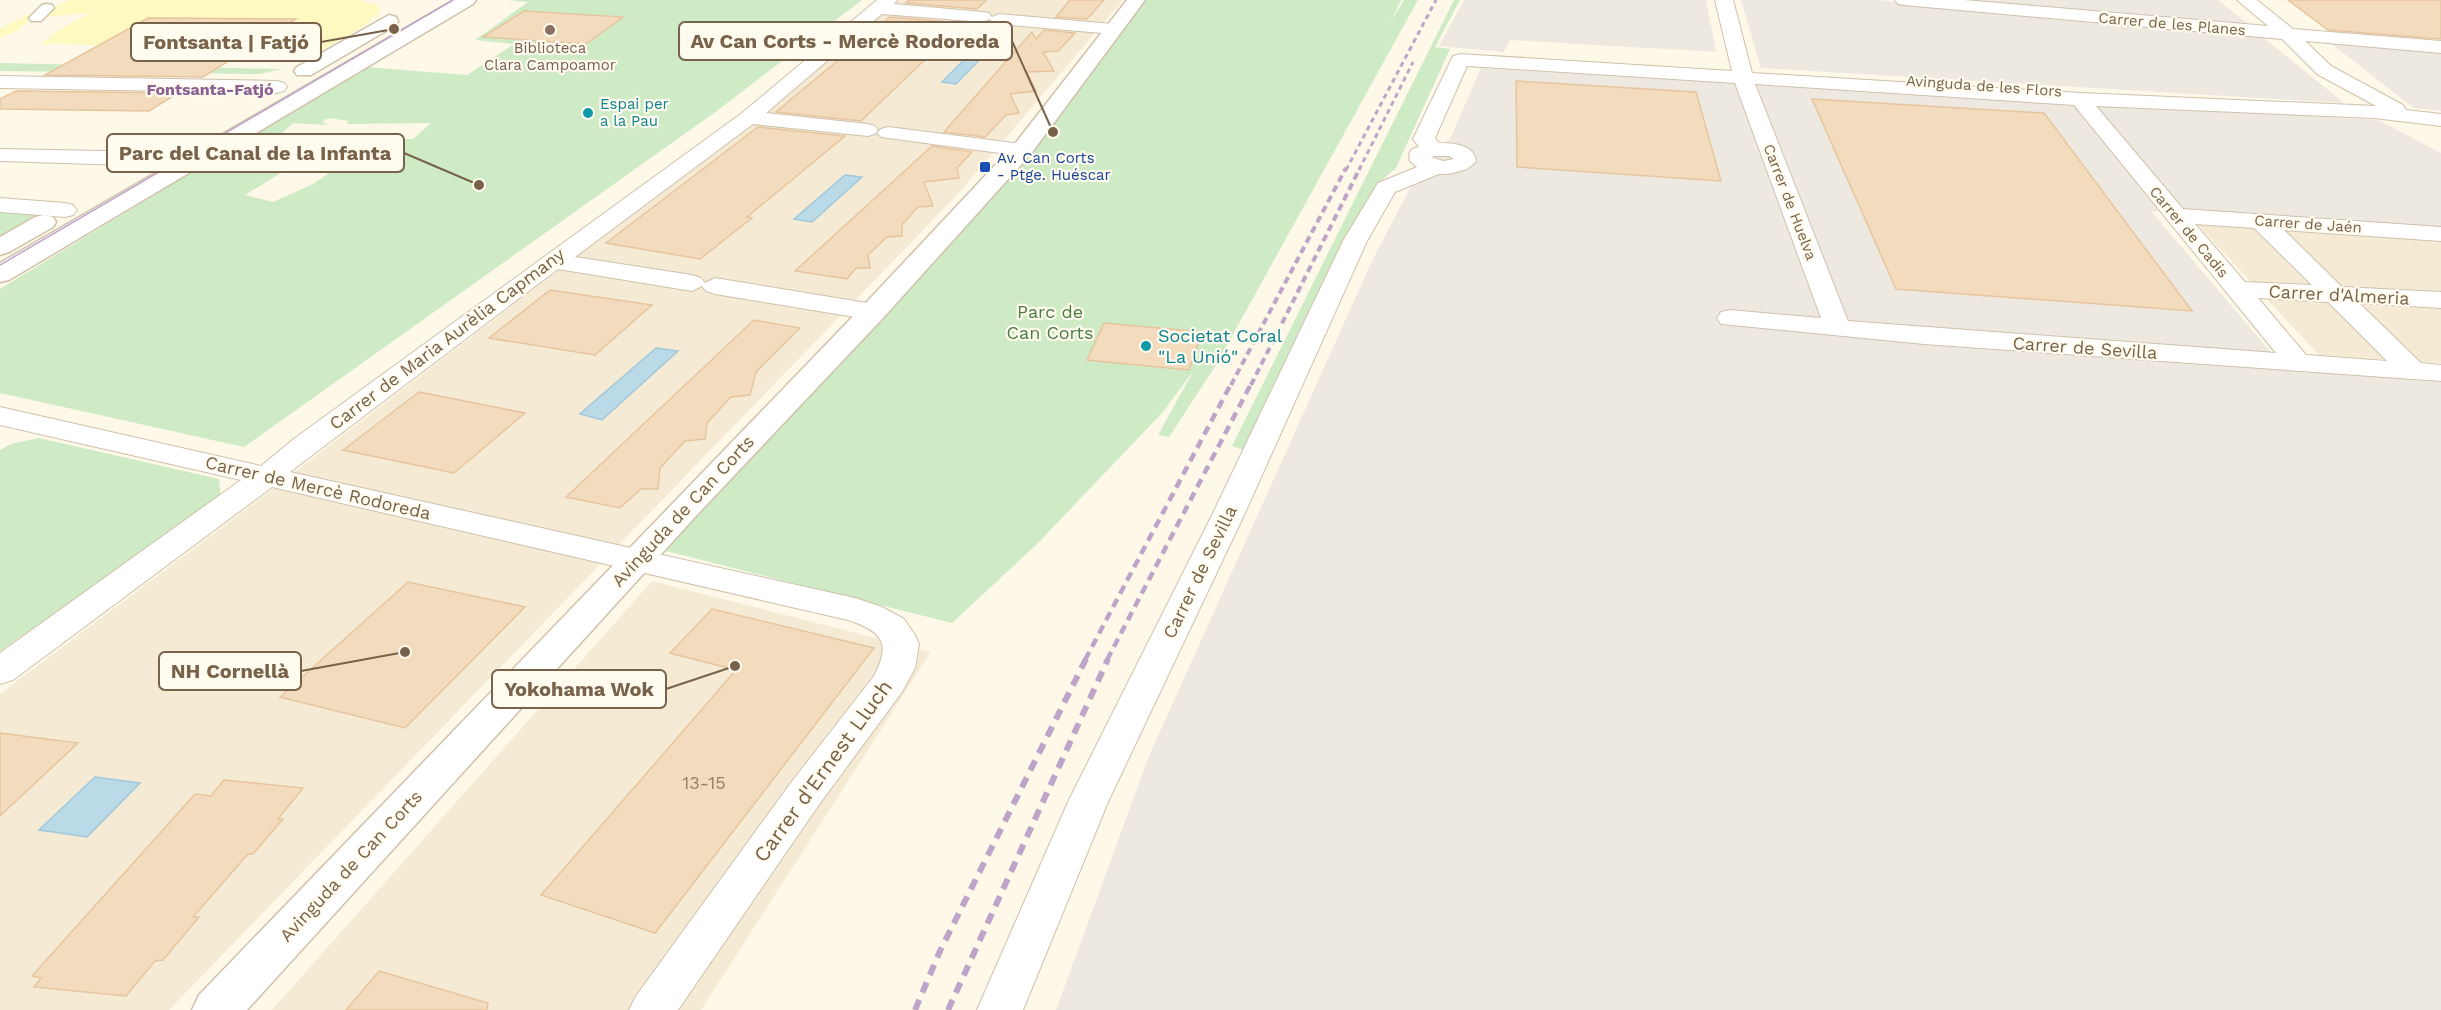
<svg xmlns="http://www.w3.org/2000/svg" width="2441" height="1010" viewBox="0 0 2441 1010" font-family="'Work Sans',sans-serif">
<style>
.residential{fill:#f5ebd5}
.industrial{fill:#ede9e1}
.green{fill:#ceebc5;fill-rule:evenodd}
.sand{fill:#fdf9c1}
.water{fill:#bbdae7;stroke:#a1c8da;stroke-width:1.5}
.building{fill:#f3dcbe;stroke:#e6c59e;stroke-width:1.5}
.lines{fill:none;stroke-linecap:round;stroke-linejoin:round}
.pedestrian-casing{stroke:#cfc1ac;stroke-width:3}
.minor-casing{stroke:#cfc1ac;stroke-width:2}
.tertiary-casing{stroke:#cfc1ac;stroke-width:3}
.pedestrian{fill:#fff;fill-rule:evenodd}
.minor{fill:#fff;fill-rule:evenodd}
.tertiary{fill:#fff;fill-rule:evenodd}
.tram{stroke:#bda4c8;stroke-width:1.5}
.rail-far3{stroke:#bda4c8;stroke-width:3;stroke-dasharray:5 4;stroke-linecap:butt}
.rail-far2{stroke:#bda4c8;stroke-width:4;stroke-dasharray:7 4.5;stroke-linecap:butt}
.rail-far1{stroke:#bda4c8;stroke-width:4.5;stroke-dasharray:9 6;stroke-linecap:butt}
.rail{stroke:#bda4c8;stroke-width:6;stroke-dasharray:11 8;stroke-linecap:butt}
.education-dot{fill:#8d6e63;stroke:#fffbee;stroke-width:2}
.culture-dot{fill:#0f9aa8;stroke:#fffbee;stroke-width:2}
.transit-dot{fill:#1a4fb4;stroke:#fffbee;stroke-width:2}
.labels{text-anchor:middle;stroke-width:4.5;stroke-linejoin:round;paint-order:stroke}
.far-street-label{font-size:15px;fill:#78624a;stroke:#fffbee}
.far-education-label{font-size:15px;fill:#785e54;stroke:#fffbee}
.far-culture-label{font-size:15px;fill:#0d838f;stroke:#fffbee;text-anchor:start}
.far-transit-label{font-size:15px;fill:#164399;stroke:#fffbee;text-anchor:start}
.far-neighbourhood-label{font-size:16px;font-weight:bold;fill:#8c6294;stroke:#fffbee}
.street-label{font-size:18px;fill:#78624a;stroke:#fffbee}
.park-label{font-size:18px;fill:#4a7e42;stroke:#fffbee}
.culture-label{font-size:18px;fill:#0d838f;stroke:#fffbee;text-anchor:start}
.near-number-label{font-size:18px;fill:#978067}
.near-street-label{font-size:21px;fill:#78624a;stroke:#fffbee}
.leader{fill:none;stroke:#78624a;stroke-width:2}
.callout-dot{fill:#78624a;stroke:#fffbee;stroke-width:2}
.callout{fill:#fffbee;stroke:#78624a;stroke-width:2}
.callout-label{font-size:20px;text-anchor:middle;font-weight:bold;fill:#78624a}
</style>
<rect width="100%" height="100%" fill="#fdf8e7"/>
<!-- residential -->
<g class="residential">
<polygon points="897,0 1123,0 958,194 169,1010 0,1010 0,694 249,507 785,97"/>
<polygon points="2196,223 2441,240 2441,363 2319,355"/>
<polygon points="652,581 931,652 701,1010 272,1010"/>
</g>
<!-- industrial -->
<g class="industrial">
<polygon points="1464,0 1706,0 1716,52 1510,40 1504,52 1439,46"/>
<polygon points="1741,0 1877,0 2259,34 2344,103 1761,68"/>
<polygon points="1971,0 2218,0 2248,24"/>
<polygon points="2329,42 2441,52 2441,111 2414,108"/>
<polygon points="1481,68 2378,120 2441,153 2441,229 2151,211 2285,369 2441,382 2441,1010 1056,1010 1149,756 1372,261 1409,190 1452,135"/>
</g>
<!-- green -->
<g class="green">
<path d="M507,0h355l-148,113 -470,334 -244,-54v-104l365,-222 102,8 47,-31 -39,-4 53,-38zM330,118l18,3 -1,3 84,-1 -18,16h-35l-65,45 -40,18 -28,-7 89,-55 -26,-4h-29l14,-13 32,2 3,-1 -5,-1 1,-3z"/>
<polygon points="1138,0 1401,0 1391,21 1404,0 1418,0 1216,365 1169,437 1158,435 1194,370 1163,412 1037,544 952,623 662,550"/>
<polygon points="1454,0 1460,0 1435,47 1450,49 1396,168 1375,186 1247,451 1232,446"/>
<polygon points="0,63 282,69 259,74 0,71"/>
<polygon points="0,212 37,214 0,236"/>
<polygon points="39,438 219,479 221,498 0,651 0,450 11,444"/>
</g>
<!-- sand -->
<polygon class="sand" points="68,0 359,0 378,5 380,12 364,26 321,51 251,48 294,19 148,18 99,45 41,44 59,30 89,13 32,18 17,31 0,38 0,29 39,9 54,7"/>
<!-- water -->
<g class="water">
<polygon points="973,51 987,52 956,84 942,82"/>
<polygon points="845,175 862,177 812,222 794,219"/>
<polygon points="656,348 678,351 602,420 580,414"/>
<polygon points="95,777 140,783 87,837 39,830"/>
</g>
<!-- building -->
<g class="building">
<polygon points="909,0 986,0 977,9 906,3"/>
<polygon points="1070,0 1104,0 1087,19 1056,17"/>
<polygon points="2288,0 2441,0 2441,39 2328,30"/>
<polygon points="524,11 623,17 586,44 483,37"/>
<polygon points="890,17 963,23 861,121 776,112"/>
<polygon points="148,18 296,19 203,77 45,75"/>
<polygon points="1044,30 1075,33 1058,51 1043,52 1054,71 1027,72 1036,91 1010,94 1019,113 1006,115 985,137 944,132 1032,32 1036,39"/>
<polygon points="1516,81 1696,92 1721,181 1517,167"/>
<polygon points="16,91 178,93 149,111 0,109 0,99"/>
<polygon points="1812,99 2044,113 2192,311 1896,289"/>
<polygon points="758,127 845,136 747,217 752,218 700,259 606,243"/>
<polygon points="932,146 972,152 957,168 959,178 924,182 933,206 918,207 902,225 902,236 887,237 868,255 870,268 856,268 847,279 795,271"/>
<polygon points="550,290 652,305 595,355 489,338"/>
<polygon points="754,320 800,328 756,372 750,395 731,397 707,423 705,439 685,441 660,468 658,489 641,489 620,508 566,497"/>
<polygon points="1104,323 1202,332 1189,370 1087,360"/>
<polygon points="419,392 525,413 454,473 343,450"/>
<polygon points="408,582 525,607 405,728 280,697"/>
<polygon points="712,609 874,648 655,933 541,895 736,670 670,653"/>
<polygon points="0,733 78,743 0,816"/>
<polygon points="224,780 303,788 278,819 283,819 253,854 248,854 193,917 199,917 163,960 155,961 126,996 34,987 41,978 32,976 195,794 211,796"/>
<polygon points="379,971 488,1003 487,1010 346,1010"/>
</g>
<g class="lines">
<!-- pedestrian casing -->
<g class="pedestrian-casing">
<polygon id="pedestrian" points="47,4 52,5 54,8 41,21 31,21 29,18 42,5"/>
</g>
<!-- minor casing -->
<g class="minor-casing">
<g id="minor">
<path d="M877,0h20l-3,4 89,8 6,1 3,4 7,-3 114,10 6,1 3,4 -3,4 -6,1 -114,-10 -6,-1 -3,-4 -7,3 -101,-8 -116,99 102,11 7,2 3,4 -3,4 -7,2 -115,-12 -178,133 117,18 9,3 4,5 10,-5 158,26 9,2 4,6 -4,6 -9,2 -158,-26 -9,-3 -4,-5 -10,5 -134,-22 -268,203 565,126 27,9 22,12 11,16 4,9 -4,24 -13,24 -84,114 -140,204h-49l7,-14 154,-212 84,-108c18,-34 7,-45 -26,-56l-576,-133 -259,193 -13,4v-31l241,-173 -241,-55v-18l261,59 34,-28 447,-325z"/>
<path d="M1715,0h18l19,73 328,20 296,13 -59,-32 -35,-35 -378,-34 -6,-1 -3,-4h69l304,26 -31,-26h20l36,29 148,12v12l-136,-12 26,25 72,39 3,5 35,4v12l-67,-8 -278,-12 87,103 258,18v14l-157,-11 58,57 99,5v16l-82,-5 62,60 20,2v16l-517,-37 -203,-20 -4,-6 4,-6 9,-2 91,8 -86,-235 -268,-17 -32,72 4,5c13,0 36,1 37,19l-9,7 -18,5h-10l-44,18 -28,49 -122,272 -137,289 -85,208h-46l91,-208 145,-289 130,-272 35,-58 39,-16 -7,-6 -1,-7 3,-5 7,-2 -6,-8 40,-83 7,-2 272,17zM1755,84l319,21 202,248 -428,-32zM1435,156h14l5,3 -11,2 -12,-4zM2195,224l59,4 58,57 -67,-3zM2258,298l70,4 59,59 -81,-6z"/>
<polygon points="0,76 277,81 284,83 287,87 284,91 277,93 0,88"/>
<polygon points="888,127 1022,144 1030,145 1033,150 1030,155 1022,156 881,137 877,133 881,129"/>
<polygon points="0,149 156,152 164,154 167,159 164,164 156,166 0,161"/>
<polygon points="0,198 65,203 73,205 77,210 73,215 65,217 0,212"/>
</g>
</g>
<!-- tertiary casing -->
<g class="tertiary-casing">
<g id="tertiary">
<polygon points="454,0 476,0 473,4 9,280 0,282 0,263"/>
<polygon points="1127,0 1145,0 1030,155 883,318 695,517 247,1010 192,1010 199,995 863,306 1014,145"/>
<polygon points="389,15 396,17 398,21 396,25 311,75 297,75 294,71 297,67"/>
<polygon points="44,215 53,217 56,222 53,227 9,252 0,255 0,237 35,217"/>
</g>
</g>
<!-- pedestrian -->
<use href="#pedestrian" class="pedestrian"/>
<!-- minor -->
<use href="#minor" class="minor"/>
<!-- tertiary -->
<use href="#tertiary" class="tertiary"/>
<!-- tram -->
<polyline class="tram" points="0,265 453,0"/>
<!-- rail-far3 -->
<g class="rail-far3">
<polyline points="1346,170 1436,0"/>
<polyline points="1359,170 1413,62"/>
</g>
<!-- rail-far2 -->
<g class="rail-far2">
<polyline points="1231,385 1346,168"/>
<polyline points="1251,385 1360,168"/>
</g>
<!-- rail-far1 -->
<g class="rail-far1">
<polyline points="1085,660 1231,384"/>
<polyline points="1107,660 1251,384"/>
</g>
<!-- rail -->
<g class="rail">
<polyline points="915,1010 940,951 1086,659"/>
<polyline points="948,1010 1108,659"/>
</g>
</g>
<!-- markers -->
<circle class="education-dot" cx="550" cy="30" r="6"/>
<g class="culture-dot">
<circle cx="588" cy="113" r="6"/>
<circle cx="1146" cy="346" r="6"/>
</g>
<rect class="transit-dot" x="979" y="161" width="12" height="12" rx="3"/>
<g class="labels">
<!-- far-street labels -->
<g class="far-street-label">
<text transform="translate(2172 24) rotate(5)" y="5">Carrer de les Planes</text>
<text transform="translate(1984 86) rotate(4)" y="5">Avinguda de les Flors</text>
<text transform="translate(1790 202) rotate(69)" y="5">Carrer de Huelva</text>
<text transform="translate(2308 224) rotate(4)" y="5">Carrer de Jaén</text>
<text transform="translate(2189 232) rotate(50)" y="5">Carrer de Cadis</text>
</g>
<!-- far-education labels -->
<g class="far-education-label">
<text x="550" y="53">Biblioteca<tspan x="550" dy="17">Clara Campoamor</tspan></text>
</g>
<!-- far-culture labels -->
<g class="far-culture-label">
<text x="600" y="109">Espai per<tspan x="600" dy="17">a la Pau</tspan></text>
</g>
<!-- far-transit labels -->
<g class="far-transit-label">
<text x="997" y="163">Av. Can Corts<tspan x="997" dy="17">- Ptge. Huéscar</tspan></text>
</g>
<!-- far-neighbourhood labels -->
<g class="far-neighbourhood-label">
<text x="210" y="95">Fontsanta-Fatjó</text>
</g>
<!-- street labels -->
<g class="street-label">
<text transform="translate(2339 295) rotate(3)" y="6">Carrer d'Almeria</text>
<text transform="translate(447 339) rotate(-37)" y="6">Carrer de Maria Aurèlia Capmany</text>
<text transform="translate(2085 348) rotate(4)" y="6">Carrer de Sevilla</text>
<text transform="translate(318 488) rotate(13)" y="6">Carrer de Mercè Rodoreda</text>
<text transform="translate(683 511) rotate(-47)" y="6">Avinguda de Can Corts</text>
<text transform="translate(1200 572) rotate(-64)" y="6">Carrer de Sevilla</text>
<text transform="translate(351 866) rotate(-47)" y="6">Avinguda de Can Corts</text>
</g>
<!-- park labels -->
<g class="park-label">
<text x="1050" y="318">Parc de<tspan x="1050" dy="21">Can Corts</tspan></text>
</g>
<!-- culture labels -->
<g class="culture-label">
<text x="1158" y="342">Societat Coral<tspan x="1158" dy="21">"La Unió"</tspan></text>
</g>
<!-- near-number labels -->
<g class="near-number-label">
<text x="704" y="789">13-15</text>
</g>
<!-- near-street labels -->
<g class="near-street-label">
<text transform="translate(823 771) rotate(-54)" y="7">Carrer d'Ernest Lluch</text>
</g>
</g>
<!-- callouts -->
<path class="leader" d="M1053 132L1012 41M394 29L321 42M479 185L404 153M405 652L301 671M735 666L666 689"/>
<g class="callout-dot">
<circle cx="1053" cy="132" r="6"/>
<circle cx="394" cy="29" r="6"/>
<circle cx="479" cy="185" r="6"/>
<circle cx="405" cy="652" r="6"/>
<circle cx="735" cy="666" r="6"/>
</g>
<g class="callout">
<rect x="679" y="22" width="333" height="38" rx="6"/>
<rect x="131" y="23" width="190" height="38" rx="6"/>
<rect x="107" y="134" width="297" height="38" rx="6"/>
<rect x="159" y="652" width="142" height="38" rx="6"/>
<rect x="492" y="670" width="174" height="38" rx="6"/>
</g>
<g class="callout-label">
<text x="845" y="48">Av Can Corts - Mercè Rodoreda</text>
<text x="226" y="49">Fontsanta | Fatjó</text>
<text x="255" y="160">Parc del Canal de la Infanta</text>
<text x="230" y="678">NH Cornellà</text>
<text x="579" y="696">Yokohama Wok</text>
</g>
</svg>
